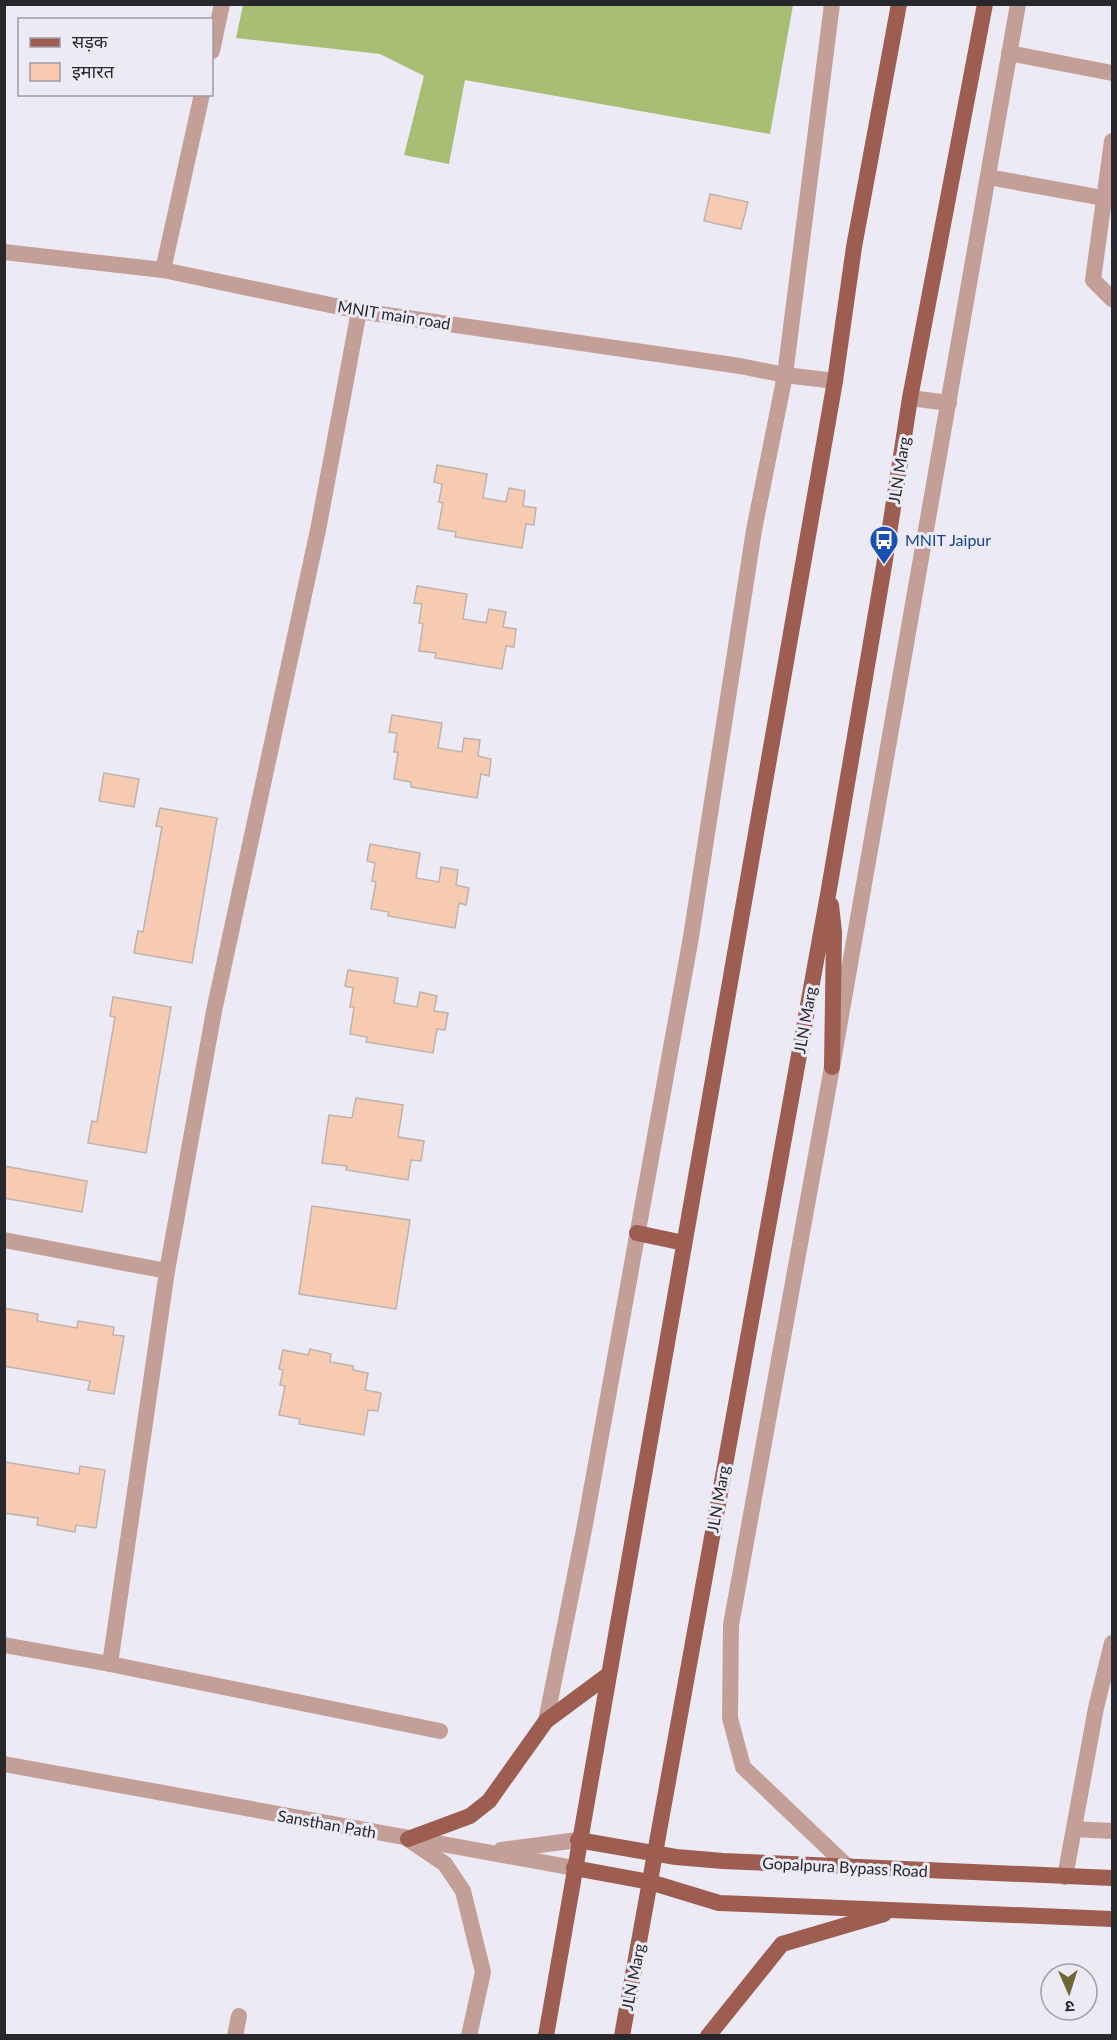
<svg xmlns="http://www.w3.org/2000/svg" width="1117" height="2040" viewBox="0 0 1117 2040" font-family="Lato,'Noto Sans Devanagari',sans-serif">
<style>
.forest{fill:#a8be74}
.building{fill:#f7cbb1;stroke:#bdb3ad;stroke-width:1.5}
.lines{fill:none;stroke-linecap:round;stroke-linejoin:round}
.service{stroke:#c49f97;stroke-width:16}
.minor{stroke:#c49f97;stroke-width:16}
.tertiary{stroke:#c49f97;stroke-width:16}
.primary{stroke:#9d5d50;stroke-width:16}
.labels{text-anchor:middle;stroke-width:6;stroke-linejoin:round;paint-order:stroke}
.street-label{font-size:16px;fill:#28282c;stroke:#eceaf5}
.transit-label{font-size:16px;fill:#164399;stroke:#eceaf5;text-anchor:start}
</style>
<rect width="100%" height="100%" fill="#eceaf5"/>
<!-- forest -->
<polygon class="forest" points="243,5 243,4 793,5 770,134 465,80 449,164 404,155 424,76 380,54 236,38"/>
<!-- building -->
<g class="building">
<polygon points="710,194 748,202 741,229 704,221"/>
<polygon points="437,465 487,474 483,498 506,502 509,488 525,491 523,506 536,508 534,525 526,524 522,548 455,537 456,532 438,529 443,503 439,502 442,484 434,482"/>
<polygon points="417,586 467,594 463,619 486,623 489,609 506,612 503,627 516,629 514,647 506,646 502,669 435,658 436,653 419,651 423,624 419,623 422,604 414,603"/>
<polygon points="392,715 442,723 438,748 462,752 464,738 480,740 478,756 491,759 489,776 481,774 477,798 411,787 411,782 394,779 398,752 394,752 397,733 389,732"/>
<polygon points="104,773 139,779 134,807 99,801"/>
<polygon points="160,808 217,818 192,963 134,953 138,931 143,932 162,827 156,826"/>
<polygon points="370,844 420,853 416,878 439,882 441,867 458,870 456,885 469,888 466,905 459,903 455,928 388,916 389,912 371,909 376,882 372,881 375,863 367,861"/>
<polygon points="348,970 398,978 394,1003 417,1007 420,992 437,996 434,1011 448,1013 445,1030 437,1029 433,1053 366,1042 367,1037 350,1034 354,1007 350,1007 353,988 345,986"/>
<polygon points="113,997 171,1007 146,1153 88,1143 92,1121 97,1122 115,1017 110,1016"/>
<polygon points="356,1098 403,1105 398,1137 424,1141 421,1161 411,1160 408,1180 346,1170 347,1166 322,1163 329,1115 352,1118"/>
<polygon points="4,1166 87,1181 82,1212 4,1198"/>
<polygon points="312,1206 410,1220 396,1309 299,1294"/>
<polygon points="4,1308 38,1314 37,1321 77,1328 78,1321 114,1327 113,1335 124,1336 114,1394 88,1390 90,1381 4,1366"/>
<polygon points="310,1349 331,1354 330,1362 353,1366 353,1370 368,1373 365,1390 381,1393 378,1411 368,1410 364,1435 299,1424 300,1419 279,1415 285,1386 280,1385 283,1370 279,1369 283,1350 308,1355"/>
<polygon points="4,1462 79,1474 80,1466 105,1470 96,1528 76,1525 75,1532 37,1525 38,1518 4,1513"/>
</g>
<g class="lines">
<!-- service -->
<g class="service">
<polyline points="212,51 222,4"/>
<polyline points="1009,53 1112,73"/>
<polyline points="1112,141 1093,280 1112,299"/>
<polyline points="988,177 1103,198"/>
<polyline points="4,252 163,270 359,311 740,366 785,375 835,381"/>
<polyline points="163,270 202,94"/>
<polyline points="4,1240 167,1271"/>
<polyline points="4,1645 110,1664 440,1731"/>
<polyline points="110,1664 167,1271 214,1011 318,530 359,311"/>
<polyline points="1074,1829 1112,1831"/>
<polyline points="408,1839 445,1864 463,1891 483,1972 469,2036"/>
<polyline points="235,2036 239,2016"/>
</g>
<!-- minor -->
<polyline class="minor" points="1065,1877 1096,1708 1112,1643"/>
<!-- tertiary -->
<g class="tertiary">
<polyline points="910,398 949,403"/>
<polyline points="546,1721 584,1530 691,937 754,530 785,375 832,4"/>
<polyline points="4,1764 574,1868"/>
<polyline points="501,1850 578,1840"/>
<polyline points="849,1868 743,1767 730,1718 731,1625 832,1067 1018,4"/>
</g>
<!-- primary -->
<g class="primary">
<polyline points="831,905 834,932 832,1067"/>
<polyline points="637,1233 684,1243"/>
<polyline points="408,1839 470,1816 489,1801 546,1721 608,1675"/>
<polyline points="578,1840 676,1857 723,1861 1112,1878"/>
<polyline points="574,1868 650,1882 719,1903 1112,1919"/>
<polyline points="546,2036 835,381 854,247 899,4"/>
<polyline points="622,2036 829,889 884,566 910,398 985,4"/>
<polyline points="708,2036 782,1944 884,1914"/>
</g>
</g>
<!-- icons -->
<defs>
<g id="bus-pin" transform="scale(1.5)"><path d="M0 17L-7.5 6A9.5 9.5 0 1 1 7.5 6Z" fill="#1a4fb4" stroke="#eceaf5"/><path d="M-5-6H5V4H4V6H2V4H-2V6H-4V4H-5ZM-3.5-4V0h7V-4ZM-3.5 1.2v1.5H-2V1.2ZM2 1.2v1.5H3.5V1.2Z" fill="#fff"/></g>
</defs>
<g fill-rule="evenodd">
<use href="#bus-pin" x="884" y="540"/>
</g>
<g class="labels">
<!-- street labels -->
<g class="street-label">
<text transform="translate(394 315) rotate(9)" y="6">MNIT main road</text>
<text transform="translate(899 470) rotate(-81)" y="6">JLN Marg</text>
<text transform="translate(805 1020) rotate(-80)" y="6">JLN Marg</text>
<text transform="translate(718 1499) rotate(-80)" y="6">JLN Marg</text>
<text transform="translate(327 1824) rotate(10)" y="6">Sansthan Path</text>
<text transform="translate(845 1867) rotate(3)" y="6">Gopalpura Bypass Road</text>
<text transform="translate(633 1977) rotate(-79)" y="6">JLN Marg</text>
</g>
<!-- transit labels -->
<g class="transit-label">
<text x="905" y="546">MNIT Jaipur</text>
</g>
</g>
<!-- border -->
<rect width="1117" height="2040" fill="none" stroke="#28282c" stroke-width="12"/>
<!-- legend -->
<rect x="18" y="18" width="195" height="78" fill="#eceaf5" stroke="#9e9ca5" stroke-width="1.5"/>
<rect x="30" y="38" width="30" height="9" fill="#9d5d50" stroke="#9e9ca5" stroke-width="1.5"/>
<text x="72" y="48" font-size="18" fill="#28282c">सड़क</text>
<rect x="30" y="63" width="30" height="18" fill="#f7cbb1" stroke="#9e9ca5" stroke-width="1.5"/>
<text x="72" y="78" font-size="18" fill="#28282c">इमारत</text>
<!-- north arrow -->
<g transform="translate(1069 1992) rotate(177)"><circle r="28" fill="#eceaf5" stroke="#9e9ca5" stroke-width="1.5"/>
<path d="M0-4.5L10 22L0 15L-10 22Z" fill="#706734"/>
<text y="-9" font-size="16" font-weight="bold" text-anchor="middle" fill="#28282c">उ</text>
</g>
</svg>
